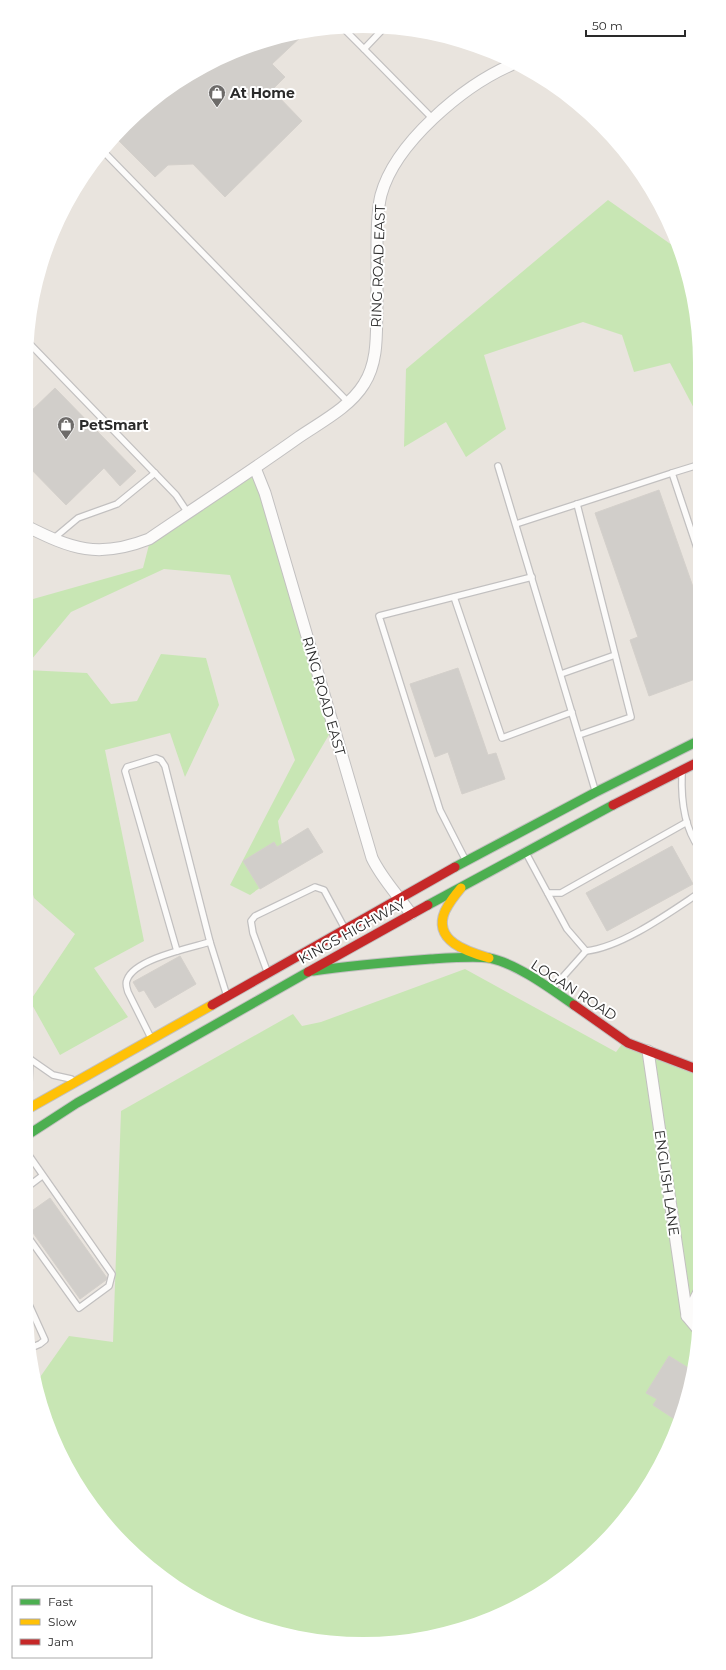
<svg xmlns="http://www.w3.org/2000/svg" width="726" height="1670" viewBox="0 0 726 1670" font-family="Montserrat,sans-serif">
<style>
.green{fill:#c8e6b4}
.building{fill:#d1ceca;stroke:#d4d0cb}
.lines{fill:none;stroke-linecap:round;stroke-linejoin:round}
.lane-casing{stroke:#c2c0c0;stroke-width:8}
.street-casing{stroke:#c2c0c0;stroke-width:13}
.fast-casing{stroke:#c2c0c0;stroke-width:11}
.slow-casing{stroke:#c2c0c0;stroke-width:11}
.jam-casing{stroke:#c2c0c0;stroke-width:11}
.lane{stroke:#fcfbfa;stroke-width:5.5}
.street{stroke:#fcfbfa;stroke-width:11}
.fast{stroke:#4caf50;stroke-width:9}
.slow{stroke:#ffc107;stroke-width:9}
.jam{stroke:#c62828;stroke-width:9}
.labels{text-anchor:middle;stroke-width:4;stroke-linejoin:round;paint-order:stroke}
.poi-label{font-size:14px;font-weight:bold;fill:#2a2a2a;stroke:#fff;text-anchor:start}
.street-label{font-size:14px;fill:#2a2a2a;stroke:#fff}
</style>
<rect width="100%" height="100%" fill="#e9e4de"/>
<!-- green -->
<g class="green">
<polygon points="608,200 679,250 697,319 697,414 670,363 634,372 622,335 583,322 484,355 506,429 466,457 446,422 404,447 406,369"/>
<polygon points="256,464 333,728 278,821 286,869 250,895 230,885 295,760 230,575 164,569 71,612 26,666 26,601 143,568 152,533"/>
<polygon points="161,654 206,658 219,705 185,777 170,733 105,750 144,941 94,968 128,1017 60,1055 30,1001 75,934 34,898 26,870 26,670 87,673 111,704 137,701"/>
<polygon points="465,969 616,1052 625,1040 699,1071 700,1307 682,1416 655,1475 617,1529 531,1599 471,1626 407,1641 297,1638 195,1599 109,1529 71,1475 44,1416 38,1380 69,1336 113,1342 121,1111 293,1014 302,1026 321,1022"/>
</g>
<!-- building -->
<g class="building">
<polygon points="305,33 272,64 285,77 272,90 302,121 225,197 193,164 168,165 155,177 114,136 158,96 214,61 276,37"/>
<polygon points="55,388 136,471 120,486 104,468 66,505 26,464 26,416"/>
<polygon points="659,490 698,601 698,678 649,696 630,640 638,637 595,513"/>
<polygon points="458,668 488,755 496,753 505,779 462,794 448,752 435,757 410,684"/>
<polygon points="308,828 323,852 260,889 243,861 274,842 277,847"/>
<polygon points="672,846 693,884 607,931 586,893"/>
<polygon points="180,956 196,984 155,1008 144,990 139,992 133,982"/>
<polygon points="50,1198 107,1278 106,1280 80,1299 26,1223 26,1215"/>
<polygon points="669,1356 690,1369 682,1416 679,1422 653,1405 657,1399 646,1393"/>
</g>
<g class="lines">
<!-- lane casing -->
<g class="lane-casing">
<g id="lane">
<polyline points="342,27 364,49"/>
<polyline points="384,28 364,49 433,119"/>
<polyline points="103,151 348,402"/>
<polyline points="29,343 176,495 188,513"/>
<polyline points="498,466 595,790"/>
<polyline points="672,473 698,465"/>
<polyline points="577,504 631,717 579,735"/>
<polyline points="516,524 672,473 698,551"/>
<polyline points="53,539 78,518 117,504 155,473"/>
<polyline points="454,597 502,738 572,712"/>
<polyline points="561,674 615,655"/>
<path d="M682,774c-1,25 2,53 17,74"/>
<path d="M526,853l41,76 19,22c36,-4 83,-38 113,-58"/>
<polyline points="465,859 440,810 379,616 532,577"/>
<polyline points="548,893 561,893 687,822"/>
<polyline points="177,951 125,771 127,767 156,758 161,760 165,766 210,942 226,993"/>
<polyline points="267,971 253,933 251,921 255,916 315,887 324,890 344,927"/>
<polyline points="553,988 586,951"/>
<path d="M150,1036l-22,-44c-1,-4 -3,-8 -1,-12 7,-21 63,-32 83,-38"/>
<polyline points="26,1049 30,1059 28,1105"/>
<polyline points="30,1059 53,1075 71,1079"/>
<polyline points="26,1188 42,1176"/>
<polyline points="26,1234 79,1308 109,1286 112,1274 26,1151"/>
<polyline points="26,1298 45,1340 40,1344 33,1347"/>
</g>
</g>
<!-- street casing -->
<g class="street-casing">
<g id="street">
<path d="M255,468l10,25 107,365c10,21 26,37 39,56"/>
<path d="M26,526c46,23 72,33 123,13 50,-34 101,-67 150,-102 22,-15 51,-30 65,-53 15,-23 12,-53 13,-79 0,-20 0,-39 0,-59 0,-17 0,-35 4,-51 14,-52 82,-109 130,-130"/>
<polyline points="648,1051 687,1316 697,1328"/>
<polyline points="687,1316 700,1290"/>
</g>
</g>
<!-- fast casing -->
<g class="fast-casing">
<g id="fast">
<polyline points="455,867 596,792 698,741"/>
<polyline points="428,905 613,805"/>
<path d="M313,971c39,-6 78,-9 118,-12 16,-1 43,-3 58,-1 27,5 62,31 85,47"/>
<polyline points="26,1136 77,1103 308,972"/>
</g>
</g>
<!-- slow casing -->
<g class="slow-casing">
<g id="slow">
<path d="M461,888c-6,7 -12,15 -16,23 -13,30 23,41 44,47"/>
<polyline points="26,1110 212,1005"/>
</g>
</g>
<!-- jam casing -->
<g class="jam-casing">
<g id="jam">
<polyline points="613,805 698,762"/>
<polyline points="308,972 428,905"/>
<polyline points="212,1005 455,867"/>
<polyline points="574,1005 628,1043 699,1070"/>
</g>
</g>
<!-- lane -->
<use href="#lane" class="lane"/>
<!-- street -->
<use href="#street" class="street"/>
<!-- fast -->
<use href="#fast" class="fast"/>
<!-- slow -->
<use href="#slow" class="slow"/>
<!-- jam -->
<use href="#jam" class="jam"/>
</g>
<!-- icons -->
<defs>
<g id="shop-pin" transform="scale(0.9)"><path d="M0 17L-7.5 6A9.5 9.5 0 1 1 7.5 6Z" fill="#6d6b69" stroke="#fff"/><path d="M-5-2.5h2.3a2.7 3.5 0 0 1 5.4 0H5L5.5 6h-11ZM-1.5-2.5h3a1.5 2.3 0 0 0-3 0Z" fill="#fff"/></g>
</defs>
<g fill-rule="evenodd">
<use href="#shop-pin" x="217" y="93"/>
<use href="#shop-pin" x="66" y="425"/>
</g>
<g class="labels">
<!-- poi labels -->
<g class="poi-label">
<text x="230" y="98">At Home</text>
<text x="79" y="430">PetSmart</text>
</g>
<!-- street labels -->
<g class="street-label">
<text transform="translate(378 266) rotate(-88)" y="5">RING ROAD EAST</text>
<text transform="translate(324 696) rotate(74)" y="5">RING ROAD EAST</text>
<text transform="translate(352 931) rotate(-29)" y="5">KINGS HIGHWAY</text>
<text transform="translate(574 990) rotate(33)" y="5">LOGAN ROAD</text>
<text transform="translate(667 1183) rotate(82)" y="5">ENGLISH LANE</text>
</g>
</g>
<!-- crop -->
<path d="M0 0H726V1670H0ZM363 33H363A330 330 0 0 1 693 363V1307A330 330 0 0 1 363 1637H363A330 330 0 0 1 33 1307V363A330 330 0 0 1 363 33Z" fill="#fff" fill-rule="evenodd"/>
<!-- legend -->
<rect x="12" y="1586" width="140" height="72" fill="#ffffff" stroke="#aaaaaa"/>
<rect x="20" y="1599" width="20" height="6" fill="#4caf50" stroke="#aaaaaa"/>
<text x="48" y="1606" font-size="12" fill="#2a2a2a">Fast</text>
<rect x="20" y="1619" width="20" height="6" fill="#ffc107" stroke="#aaaaaa"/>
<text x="48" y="1626" font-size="12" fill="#2a2a2a">Slow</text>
<rect x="20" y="1639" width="20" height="6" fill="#c62828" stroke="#aaaaaa"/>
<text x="48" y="1646" font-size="12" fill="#2a2a2a">Jam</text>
<!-- scale -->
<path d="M586 30v6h99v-6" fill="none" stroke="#2a2a2a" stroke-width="2"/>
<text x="592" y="30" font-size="12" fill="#2a2a2a" stroke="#ffffff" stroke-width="3" paint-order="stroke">50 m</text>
</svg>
